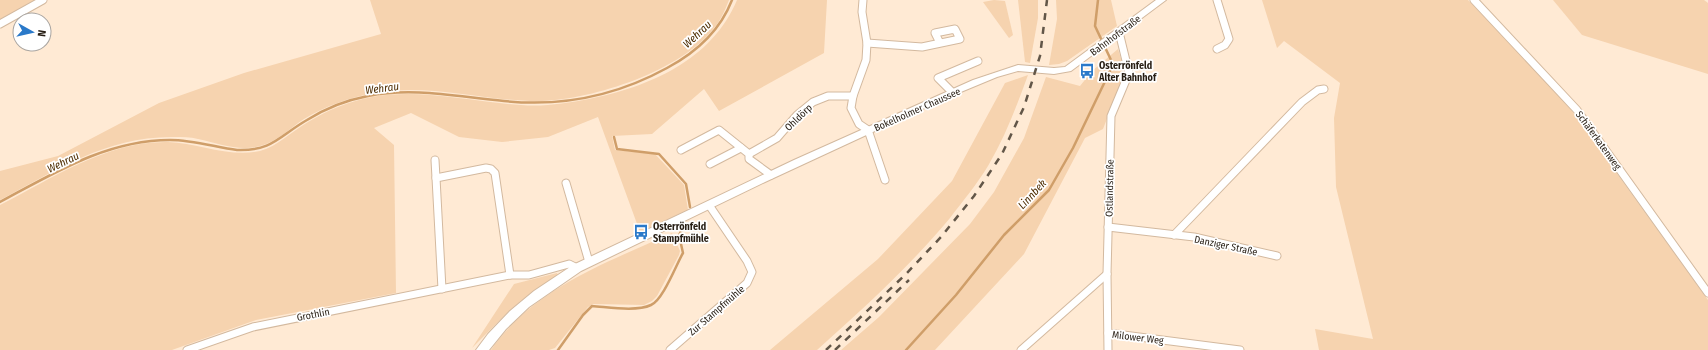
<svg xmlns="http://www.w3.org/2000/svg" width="1708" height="350" viewBox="0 0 1708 350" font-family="'Fira Sans Condensed',sans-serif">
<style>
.green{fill:#f6d3af}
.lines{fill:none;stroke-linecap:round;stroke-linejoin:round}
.stream{stroke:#cf9e69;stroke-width:2.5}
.street-casing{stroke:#d3b99f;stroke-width:9}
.secondary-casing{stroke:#d3b99f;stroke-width:2}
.street{stroke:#fff;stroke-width:7}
.secondary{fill:#fff;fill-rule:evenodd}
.rail{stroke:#625648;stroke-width:2.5;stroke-dasharray:7 7;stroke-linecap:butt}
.labels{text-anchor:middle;stroke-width:3.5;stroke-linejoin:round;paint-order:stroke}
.street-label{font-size:10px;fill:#271e14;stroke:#fff}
.poi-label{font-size:10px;font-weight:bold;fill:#271e14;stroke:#fff;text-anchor:start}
.water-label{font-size:11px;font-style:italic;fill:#4d2c00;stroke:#fff}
</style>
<rect width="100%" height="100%" fill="#ffead4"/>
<!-- green -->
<g class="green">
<polygon points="0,0 36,0 0,20"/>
<path d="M370,0h359c-4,10 -8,20 -15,28 -33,43 -120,71 -172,73 -56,1 -111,-18 -167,-8 -25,4 -49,13 -71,26 -14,9 -27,23 -44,27 -21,6 -42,-3 -62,-7 -8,-2 -16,-2 -24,-2 -67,-1 -117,33 -174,63v-29l58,-15 101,-53 85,-30 137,-39z"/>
<path d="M737,0h90l-3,53 -105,58 -15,-22 -52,45 -40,2 3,14 40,4 29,31 4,25 -48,22 -42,-115 -50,20 -46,5 -43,-5 -48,-24 -37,15 20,17 2,148 -140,27 -84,30h-172v-145c53,-27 107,-64 168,-63 30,1 62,16 92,9 18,-5 32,-20 48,-29 20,-12 42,-21 64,-25 50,-9 99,5 149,8 23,2 46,-2 68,-6 60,-12 123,-39 148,-99z"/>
<polygon points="994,0 1005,1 1013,35 1009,38 983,2"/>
<polygon points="1018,0 1038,0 1038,18 1030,63 1025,62"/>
<polygon points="1056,0 1111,0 1117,26 1067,61 1059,64 1049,65 1057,19"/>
<polygon points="1262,0 1468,0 1557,93 1572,111 1708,300 1708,350 1319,350 1315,329 1373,339 1336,187 1334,118 1340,83 1284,41 1277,48"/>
<polygon points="1553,0 1704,0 1708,3 1708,74 1582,35"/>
<polygon points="1118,49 1125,72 1103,129 1085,138 1024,254 935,350 841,350 879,317 970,224 994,192 1024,138 1046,77 1080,86 1092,71"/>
<path d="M1028,75c-12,33 -23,62 -40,91 -11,18 -25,35 -38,52 -40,48 -86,90 -133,132h-47l108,-91 74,-78 53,-98z"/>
<path d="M672,233l8,18 -1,4 -22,41 -5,5 -8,4 -51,-1 -5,3 -33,41 -6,2h-58c43,-62 115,-87 181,-117z"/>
<polygon points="557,273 558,275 532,292 508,312 472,348 514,284"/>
</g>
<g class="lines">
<!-- stream -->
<g class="stream">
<polyline points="614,137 617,149 659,154 686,184 690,207"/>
<path d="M0,202c54,-29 107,-62 170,-62 23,0 45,7 67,10 36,1 42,-14 70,-30 19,-12 40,-20 61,-24 46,-9 90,1 136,5 57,6 112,-5 163,-33 28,-15 53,-37 65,-68"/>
<path d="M558,350l25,-35 9,-9c16,1 44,6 59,-1 12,-5 25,-40 32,-52l-4,-18 4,-7"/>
<polyline points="906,350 956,295 1004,235 1049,190 1073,148 1110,71 1111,60 1095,26 1098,0"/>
</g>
<!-- street casing -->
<g class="street-casing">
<g id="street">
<polyline points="863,0 862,12 867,43 866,60 853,96 851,108 859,124 868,130 885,180"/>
<polyline points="1217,0 1229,39 1225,45 1217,49"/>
<polyline points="1474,0 1577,110 1708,293"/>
<polyline points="0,24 43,0"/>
<polyline points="867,43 922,47 960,39 955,29 935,33 940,43"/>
<polyline points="953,93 938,78 978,61"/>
<polyline points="681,150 719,130 749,154 749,159 771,175"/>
<polyline points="749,154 777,138 797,115 813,102 828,96 853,96"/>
<polyline points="435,160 436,178"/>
<polyline points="710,164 741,148"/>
<polyline points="566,183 589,262"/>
<polyline points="1108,227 1194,237 1277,256"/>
<polyline points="1174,235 1302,102 1318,90 1324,89"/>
<polyline points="442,289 436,178 486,168 491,169 495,173 510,275"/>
<polyline points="1108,333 1240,350"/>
<polyline points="187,350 253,327 510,275 529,275 569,264 577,268"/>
<polyline points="670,350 747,283 752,272 747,261 709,205"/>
<polyline points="1021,350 1107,274"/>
<polyline points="1108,350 1107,274 1111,116 1129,73 1119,32"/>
</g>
</g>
<!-- secondary casing -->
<g class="secondary-casing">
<polygon id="secondary" points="1156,0 1166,0 1071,71 1054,74 1018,71 997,77 944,99 765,182 581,271 529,307 506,329 489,350 476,350 488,334 510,311 534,291 573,265 794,160 973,80 1018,65 1054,68 1065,67"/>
</g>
<!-- street -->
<use href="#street" class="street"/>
<!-- secondary -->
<use href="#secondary" class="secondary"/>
<!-- rail -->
<g class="rail">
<polyline points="826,350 905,275 941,237 974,196 1002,154 1024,107 1040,56 1047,0"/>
<polyline points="835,350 909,280"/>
</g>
</g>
<!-- icons -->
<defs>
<g id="bus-bare" transform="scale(1.2)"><path d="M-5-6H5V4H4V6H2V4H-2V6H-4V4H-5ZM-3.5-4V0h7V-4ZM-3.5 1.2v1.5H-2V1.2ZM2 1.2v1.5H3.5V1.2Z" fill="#2a79c9" stroke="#fff" stroke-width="2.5" paint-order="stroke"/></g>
</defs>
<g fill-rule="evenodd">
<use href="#bus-bare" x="1087" y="71"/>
<use href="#bus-bare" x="641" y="232"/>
</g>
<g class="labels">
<!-- street labels -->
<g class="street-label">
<text transform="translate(1115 35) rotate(-37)" y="4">Bahnhofstraße</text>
<text transform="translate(917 109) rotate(-24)" y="4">Bokelholmer Chaussee</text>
<text transform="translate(798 117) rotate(-44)" y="4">Ohldörp</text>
<text transform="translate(1599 140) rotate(54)" y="4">Schäferkatenweg</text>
<text transform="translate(1109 188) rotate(-89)" y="4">Ostlandstraße</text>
<text transform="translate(1226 245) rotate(12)" y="4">Danziger Straße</text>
<text transform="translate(716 310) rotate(-41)" y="4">Zur Stampfmühle</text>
<text transform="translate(313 314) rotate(-11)" y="4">Grothlin</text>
<text transform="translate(1138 337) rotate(7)" y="4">Milower Weg</text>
</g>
<!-- poi labels -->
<g class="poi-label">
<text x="1099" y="69">Osterrönfeld<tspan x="1099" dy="12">Alter Bahnhof</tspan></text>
<text x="653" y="230">Osterrönfeld<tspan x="653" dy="12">Stampfmühle</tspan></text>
</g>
<!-- water labels -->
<g class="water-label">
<text transform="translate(697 34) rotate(-43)" y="4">Wehrau</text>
<text transform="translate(382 88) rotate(-7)" y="4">Wehrau</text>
<text transform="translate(63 162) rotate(-26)" y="4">Wehrau</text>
<text transform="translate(1032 194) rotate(-47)" y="4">Linnbek</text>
</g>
</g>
<!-- north arrow -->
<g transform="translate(32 32) rotate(98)"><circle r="19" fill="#ffffff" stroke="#a9a5a1"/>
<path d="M0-3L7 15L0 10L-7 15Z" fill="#2a79c9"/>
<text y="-6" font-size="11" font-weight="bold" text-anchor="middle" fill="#271e14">N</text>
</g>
</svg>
